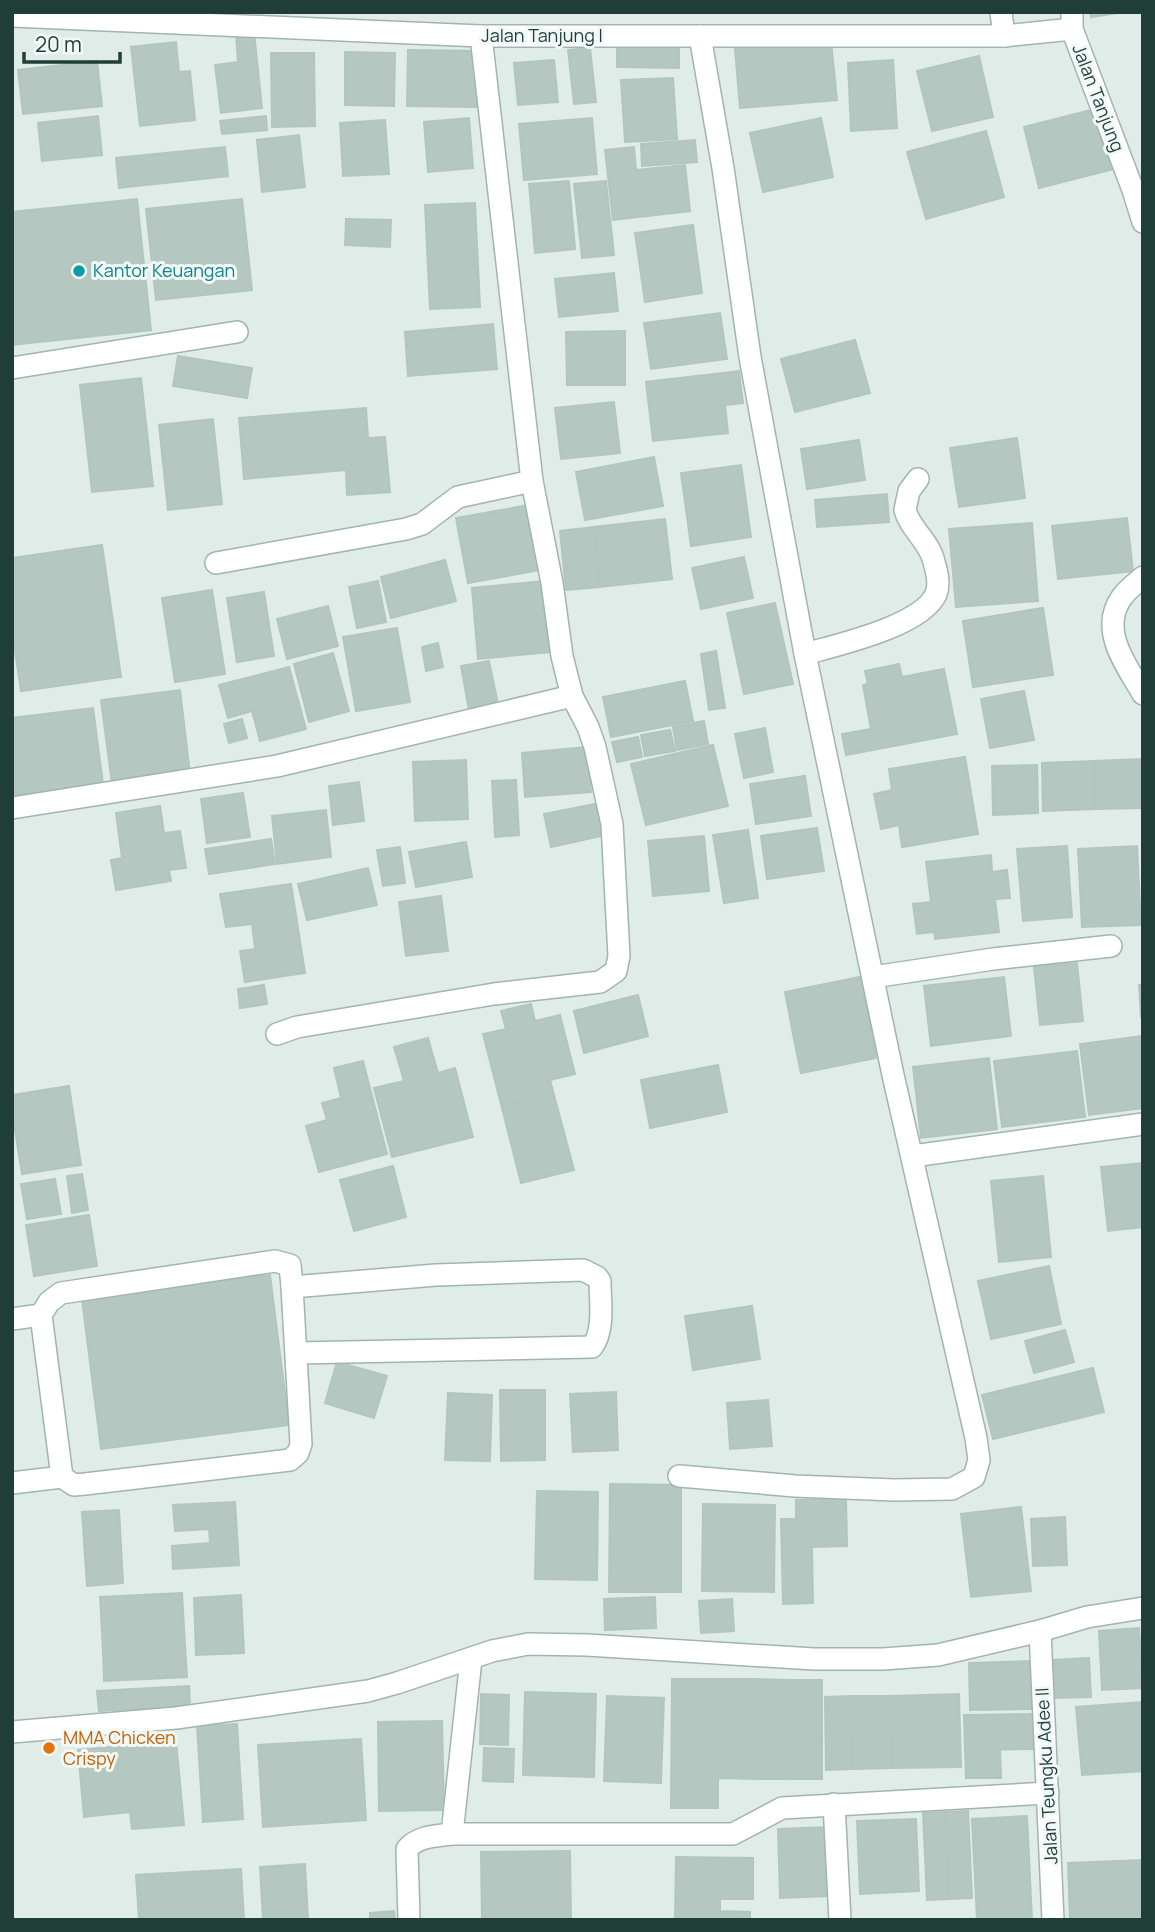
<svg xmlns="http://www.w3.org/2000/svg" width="1155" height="1932" viewBox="0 0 1155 1932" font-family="Manrope,sans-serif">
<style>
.building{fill:#b5c7c1;stroke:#b2c6bf;stroke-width:2}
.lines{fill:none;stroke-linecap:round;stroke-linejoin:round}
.minor-casing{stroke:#a2b4b0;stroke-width:24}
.minor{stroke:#fff;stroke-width:21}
.culture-dot{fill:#0f9aa8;stroke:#f1f8f5;stroke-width:2.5}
.food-dot{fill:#e8710a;stroke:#f1f8f5;stroke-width:2.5}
.labels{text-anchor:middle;stroke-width:6;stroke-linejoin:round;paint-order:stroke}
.street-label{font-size:18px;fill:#1f3e38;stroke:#f1f8f5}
.culture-label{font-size:18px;fill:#0d838f;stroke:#f1f8f5;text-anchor:start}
.food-label{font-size:18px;fill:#c56008;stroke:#f1f8f5;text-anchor:start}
</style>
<rect width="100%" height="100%" fill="#e0ece8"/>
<!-- building -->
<g class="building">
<polygon points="1090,12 1124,12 1091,17"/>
<polygon points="254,32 262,108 221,113 215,65 238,62 236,34"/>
<polygon points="617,41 679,41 679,68 617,67"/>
<polygon points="831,41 837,100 740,108 735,49"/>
<polygon points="176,42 179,72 190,71 195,120 140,126 131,47"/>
<polygon points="590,48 596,102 574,104 568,50"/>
<polygon points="408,50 478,51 477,107 407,106"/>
<polygon points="345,52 395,53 394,106 345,105"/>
<polygon points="271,53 314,53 315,126 272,127"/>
<polygon points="979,56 993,117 932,131 917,71"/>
<polygon points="554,60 558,102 518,105 514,63"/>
<polygon points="893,60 897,128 851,131 848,63"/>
<polygon points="97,61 102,106 23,114 18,70"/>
<polygon points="673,78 677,139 625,142 621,80"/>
<polygon points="1099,108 1114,169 1039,188 1024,127"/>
<polygon points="98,116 102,155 42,161 38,123"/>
<polygon points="266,116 267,130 222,134 220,121"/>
<polygon points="469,118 473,168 428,172 424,122"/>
<polygon points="592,118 597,174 524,180 519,124"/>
<polygon points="821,118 833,177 763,192 750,133"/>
<polygon points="385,120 389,174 343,176 340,123"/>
<polygon points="986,131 1004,197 926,219 907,152"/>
<polygon points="299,135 305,187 262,192 257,140"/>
<polygon points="695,140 697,162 642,166 641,144"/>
<polygon points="225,147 228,176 119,188 116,158"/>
<polygon points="634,147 636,170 685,165 690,211 613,220 605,150"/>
<polygon points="569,181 575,249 535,253 529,184"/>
<polygon points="606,181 614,255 582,258 574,184"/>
<polygon points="137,199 151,330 12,345 12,212"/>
<polygon points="242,199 252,290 156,300 146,209"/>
<polygon points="475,203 480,307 430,309 425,205"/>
<polygon points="346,219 391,220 390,247 345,245"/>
<polygon points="693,225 702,293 645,302 635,233"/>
<polygon points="614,273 618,311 559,317 555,279"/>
<polygon points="720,313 727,359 651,369 644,323"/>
<polygon points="493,324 497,369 408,376 405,332"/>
<polygon points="625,331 625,385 567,385 566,332"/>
<polygon points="855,340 870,393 795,412 781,359"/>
<polygon points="178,356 252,368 247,398 173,386"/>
<polygon points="739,371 743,403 725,405 728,433 653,441 646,382"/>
<polygon points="141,378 153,486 92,492 80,385"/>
<polygon points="614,402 620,453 561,459 555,408"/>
<polygon points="366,408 368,438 385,437 390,492 347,495 346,470 244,479 239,418"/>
<polygon points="213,419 222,504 168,510 159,425"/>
<polygon points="1017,438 1025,498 959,507 950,448"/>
<polygon points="859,440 865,480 807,489 801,449"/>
<polygon points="654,457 663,506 585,520 576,472"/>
<polygon points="741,465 751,537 691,546 681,473"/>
<polygon points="887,494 889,522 817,527 815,500"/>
<polygon points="535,504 546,569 468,583 456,518"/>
<polygon points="1127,518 1133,571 1058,579 1052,526"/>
<polygon points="665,519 672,579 600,587 594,527"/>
<polygon points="1032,523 1038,601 956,607 949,529"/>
<polygon points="594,527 600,587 566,590 560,531"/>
<polygon points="102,545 121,677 21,691 12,631 12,558"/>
<polygon points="744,557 753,598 701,609 692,568"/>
<polygon points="445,560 456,601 391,618 381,577"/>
<polygon points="378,581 386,622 357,628 349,587"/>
<polygon points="543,581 550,652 478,659 472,588"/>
<polygon points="212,590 225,674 175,682 162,598"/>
<polygon points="264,592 274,656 237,662 227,598"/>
<polygon points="775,603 793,684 744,694 727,613"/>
<polygon points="328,606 338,646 287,659 277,619"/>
<polygon points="1043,608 1053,675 973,687 963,621"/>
<polygon points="397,628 410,702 356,711 343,637"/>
<polygon points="438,643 443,667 426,671 422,647"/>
<polygon points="716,651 725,708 709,710 701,654"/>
<polygon points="333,653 349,711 309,722 294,664"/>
<polygon points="489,661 498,704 469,710 461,666"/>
<polygon points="899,664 902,677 944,669 957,734 846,755 842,734 871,729 863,685 868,684 865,671"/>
<polygon points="289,667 306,729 260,741 252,711 228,718 219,685"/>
<polygon points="685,681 693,721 611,737 603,697"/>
<polygon points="180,690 190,774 112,784 101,700"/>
<polygon points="1024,691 1034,740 990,748 981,699"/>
<polygon points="93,708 103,784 12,795 12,718"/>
<polygon points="242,719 247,738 229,743 224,724"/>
<polygon points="704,721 708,744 677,750 673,727"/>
<polygon points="765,728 773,772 744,778 735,734"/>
<polygon points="670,730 675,751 645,756 641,735"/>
<polygon points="638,737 642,757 617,762 612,742"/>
<polygon points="713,745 728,806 646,825 631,764"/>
<polygon points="587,747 591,792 525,797 522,753"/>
<polygon points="965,757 978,834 902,847 899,825 881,829 874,794 892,790 889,769"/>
<polygon points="1143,759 1143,808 1095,809 1094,761"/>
<polygon points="466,760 468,819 415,821 413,762"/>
<polygon points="1094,761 1095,809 1043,811 1042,763"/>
<polygon points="1037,765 1038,813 993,815 992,766"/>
<polygon points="805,776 811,816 756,824 750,784"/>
<polygon points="516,780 519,835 495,837 492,781"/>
<polygon points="359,782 364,821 333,825 329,786"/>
<polygon points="243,793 250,837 207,843 201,799"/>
<polygon points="600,803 606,835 551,847 544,814"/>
<polygon points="160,806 164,833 180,831 186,868 169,870 171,881 116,890 111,860 122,858 116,813"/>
<polygon points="326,810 331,857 277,864 272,816"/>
<polygon points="817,828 824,871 767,879 761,836"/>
<polygon points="748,830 758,898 724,903 713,835"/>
<polygon points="704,836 709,891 653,896 648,841"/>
<polygon points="271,839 275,864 209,874 205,849"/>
<polygon points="466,842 472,877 416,887 409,852"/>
<polygon points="1067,846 1072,917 1023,921 1017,849"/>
<polygon points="1137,846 1141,925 1082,927 1078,849"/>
<polygon points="400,847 405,883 383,886 377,850"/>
<polygon points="991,855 992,872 1007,870 1010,898 995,899 999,932 935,939 934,932 917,934 913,904 931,902 926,862"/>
<polygon points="368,868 377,905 307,920 298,884"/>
<polygon points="291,884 305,973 245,982 240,951 255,949 252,924 226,927 220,894"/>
<polygon points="441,896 448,951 406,956 399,902"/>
<polygon points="1077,963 1083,1021 1040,1025 1034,967"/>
<polygon points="860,977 871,1030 795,1044 785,992"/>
<polygon points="1004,977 1011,1036 931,1046 924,986"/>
<polygon points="264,985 267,1004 240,1008 238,989"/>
<polygon points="1139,985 1143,985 1143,1017 1141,1017"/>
<polygon points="638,995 648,1036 584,1053 574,1011"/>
<polygon points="531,1004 535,1021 560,1015 575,1074 550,1080 554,1095 502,1108 483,1034 506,1029 501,1011"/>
<polygon points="871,1030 876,1058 801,1073 795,1044"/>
<polygon points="1143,1036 1143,1108 1089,1115 1080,1044"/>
<polygon points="428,1038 438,1073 455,1068 473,1137 392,1157 374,1088 404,1081 394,1047"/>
<polygon points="1077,1051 1085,1117 1002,1127 994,1061"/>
<polygon points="989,1058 997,1129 921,1138 913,1067"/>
<polygon points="363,1061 387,1154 319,1172 306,1126 327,1120 322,1103 341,1098 334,1068"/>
<polygon points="718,1065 727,1112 650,1128 641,1080"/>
<polygon points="69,1086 81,1165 22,1174 12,1111 12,1095"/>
<polygon points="554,1095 574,1170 521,1183 502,1108"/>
<polygon points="1143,1163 1143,1227 1108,1231 1101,1167"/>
<polygon points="393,1166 406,1217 354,1231 340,1180"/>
<polygon points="82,1174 88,1210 72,1213 67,1176"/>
<polygon points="1043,1176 1051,1257 999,1262 991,1181"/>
<polygon points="55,1179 61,1214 27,1219 21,1184"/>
<polygon points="89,1215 97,1266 34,1276 26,1225"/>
<polygon points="1049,1266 1061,1324 991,1339 978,1281"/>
<polygon points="270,1275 289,1425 101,1449 82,1299"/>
<polygon points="752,1306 760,1359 693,1370 685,1316"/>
<polygon points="1065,1330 1074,1362 1034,1373 1025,1341"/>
<polygon points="337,1362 387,1376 374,1418 325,1403"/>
<polygon points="1093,1368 1104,1412 993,1439 982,1395"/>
<polygon points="500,1390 545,1390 545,1460 501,1461"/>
<polygon points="616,1392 618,1450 573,1452 570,1394"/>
<polygon points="448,1393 492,1395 490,1461 445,1460"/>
<polygon points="768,1400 772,1446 730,1449 727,1403"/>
<polygon points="610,1484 681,1485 681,1592 609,1592"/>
<polygon points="537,1491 598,1492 597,1580 535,1579"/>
<polygon points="846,1499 847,1546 812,1547 813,1603 783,1604 781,1519 796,1519 796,1500"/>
<polygon points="235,1502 239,1565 173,1569 172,1546 210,1543 209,1529 175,1531 173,1505"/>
<polygon points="703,1504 775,1505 774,1592 702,1591"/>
<polygon points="1021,1507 1031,1591 971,1597 961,1514"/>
<polygon points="119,1510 123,1583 87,1586 82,1512"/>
<polygon points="1065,1517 1067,1565 1033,1566 1031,1519"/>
<polygon points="182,1593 185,1645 103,1650 100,1597"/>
<polygon points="241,1595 244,1653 196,1655 194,1598"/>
<polygon points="655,1597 656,1628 605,1630 604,1599"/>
<polygon points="732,1599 734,1631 701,1633 699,1601"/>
<polygon points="1139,1628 1143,1688 1102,1690 1099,1631"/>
<polygon points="185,1645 187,1677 104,1681 103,1650"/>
<polygon points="1089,1658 1091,1697 1054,1698 1053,1660"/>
<polygon points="1035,1661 1036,1709 970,1710 969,1663"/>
<polygon points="672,1679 754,1679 754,1779 718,1778 718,1808 671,1808"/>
<polygon points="754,1679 790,1680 790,1779 754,1779"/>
<rect x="790" y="1680" width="32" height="61"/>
<polygon points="189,1686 190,1706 99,1711 97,1691"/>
<polygon points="525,1692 596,1694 594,1777 523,1775"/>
<polygon points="481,1694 509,1695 508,1745 480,1744"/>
<polygon points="959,1694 961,1767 892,1768 890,1696"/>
<polygon points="607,1696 664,1698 661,1783 604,1781"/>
<polygon points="850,1696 852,1769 826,1770 825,1697"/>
<polygon points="850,1696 890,1696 892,1768 852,1769"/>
<polygon points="1143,1702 1143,1771 1082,1775 1076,1707"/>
<polygon points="1037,1714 1037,1749 965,1750 964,1715"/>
<polygon points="442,1721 444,1810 379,1811 378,1722"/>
<polygon points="237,1724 243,1819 203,1822 197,1726"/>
<polygon points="361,1739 366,1820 263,1827 258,1745"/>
<polygon points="176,1741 184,1825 132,1829 130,1812 84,1817 78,1750"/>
<rect x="790" y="1741" width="32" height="38"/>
<polygon points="484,1748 514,1749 513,1782 483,1781"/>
<polygon points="1000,1749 1001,1778 966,1778 965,1750"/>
<polygon points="968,1811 972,1898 949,1899 945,1812"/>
<polygon points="945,1812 949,1899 927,1900 923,1813"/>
<polygon points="1027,1816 1032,1920 977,1920 972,1819"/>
<polygon points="916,1819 919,1891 860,1894 857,1821"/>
<polygon points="828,1827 831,1896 780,1898 778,1829"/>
<polygon points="570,1851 571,1920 482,1920 481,1852"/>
<polygon points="676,1857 753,1858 753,1899 720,1899 720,1911 750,1912 750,1920 675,1920"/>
<polygon points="1143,1860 1143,1920 1070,1920 1068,1863"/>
<polygon points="305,1864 308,1920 263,1920 260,1867"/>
<polygon points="241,1869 244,1920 139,1920 136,1875"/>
<polygon points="394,1911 395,1920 370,1920 370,1913"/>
</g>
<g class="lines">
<!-- minor casing -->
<g class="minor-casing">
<g id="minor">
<polyline points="1001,12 1004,36"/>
<polyline points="1072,12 1072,29 1133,190 1143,222"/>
<polyline points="12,16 481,36 1004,36 1072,29"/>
<polyline points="12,368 237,332"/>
<polyline points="216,563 406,529 422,524 458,497 532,481"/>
<path d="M1143,577c-7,6 -15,12 -21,20 -24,33 5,69 21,97"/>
<path d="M805,654c32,-9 117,-28 131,-60 4,-10 1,-22 -2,-32 -4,-20 -24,-33 -29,-52l4,-19 9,-12"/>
<polyline points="12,808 277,766 572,696"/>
<polyline points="873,977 993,959 1111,946"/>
<polyline points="277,1034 297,1027 494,994 600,982 616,971 619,956 612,824 595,747 588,727 572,696 562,656 552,583 532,481 481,36"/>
<polyline points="913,1156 1143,1124"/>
<polyline points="41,1315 62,1477"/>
<path d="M12,1319l29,-4 8,-13 12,-9 214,-32 15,4 2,22 144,-12 147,-5 14,7 3,4c0,20 5,49 -8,66l-295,6"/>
<polyline points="679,1476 795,1486 894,1490 952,1489 974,1477 979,1460 976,1438 893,1075 805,654 750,357 723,168 700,36"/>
<polyline points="12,1483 62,1477 74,1485 85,1484 290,1460 298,1453 301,1444 292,1287"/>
<polyline points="1040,1631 1053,1920"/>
<polyline points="12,1732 176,1718 368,1691 397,1683 492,1651 528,1644 587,1645 814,1659 883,1659 938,1655 1040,1631 1087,1617 1143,1608"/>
<polyline points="834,1804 840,1920"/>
<polyline points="452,1834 733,1834 782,1808 1048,1793"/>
<path d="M409,1920l-2,-71c11,-13 28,-13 45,-15l19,-175"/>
</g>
</g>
<!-- minor -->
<use href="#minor" class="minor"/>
</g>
<!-- markers -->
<circle class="culture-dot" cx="79" cy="271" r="7"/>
<circle class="food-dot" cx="49" cy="1748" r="7"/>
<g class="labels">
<!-- street labels -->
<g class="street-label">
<text x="542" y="42">Jalan Tanjung I</text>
<text transform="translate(1098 98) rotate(69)" y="6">Jalan Tanjung</text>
<text transform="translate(1047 1776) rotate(-93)" y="6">Jalan Teungku Adee II</text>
</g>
<!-- culture labels -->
<g class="culture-label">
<text x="93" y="277">Kantor Keuangan</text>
</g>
<!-- food labels -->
<g class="food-label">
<text x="63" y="1744">MMA Chicken<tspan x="63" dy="21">Crispy</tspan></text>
</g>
</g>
<!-- border -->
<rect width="1155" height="1932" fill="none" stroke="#1f3e38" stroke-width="28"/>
<!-- scale -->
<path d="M24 52v10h96v-10" fill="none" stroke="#1f3e38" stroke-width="3.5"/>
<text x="35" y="52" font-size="21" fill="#1f3e38" stroke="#f1f8f5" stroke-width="5" paint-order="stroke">20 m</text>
</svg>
